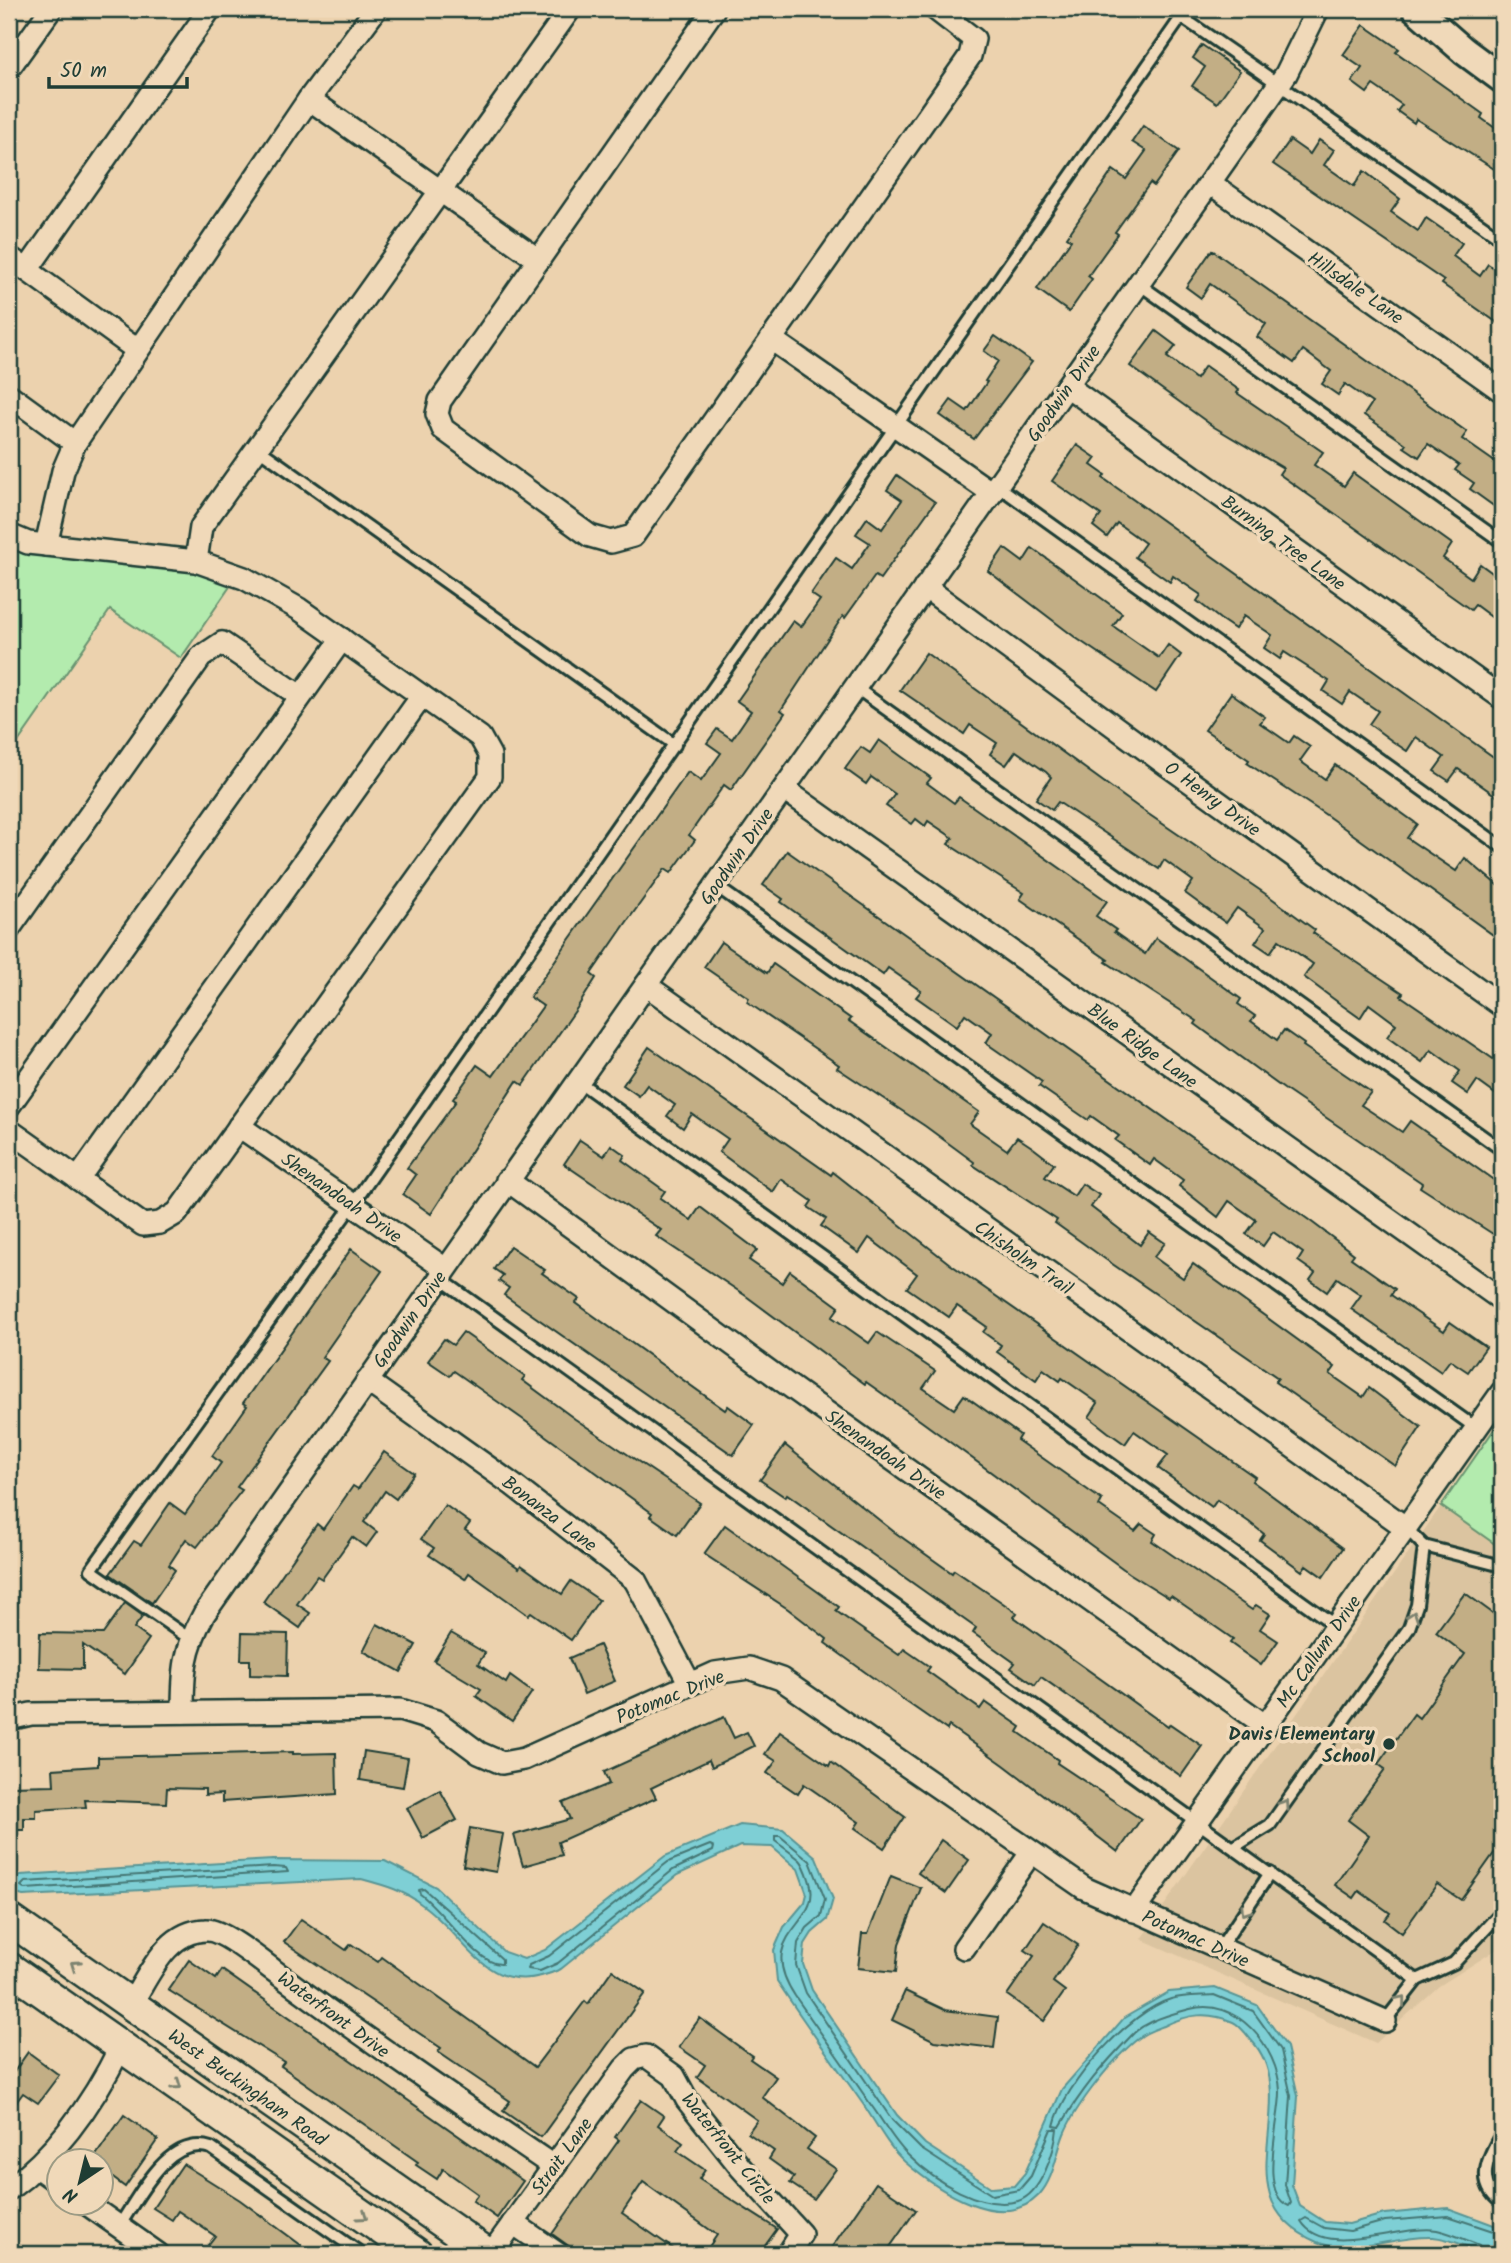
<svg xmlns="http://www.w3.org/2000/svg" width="1511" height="2263" viewBox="0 0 1511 2263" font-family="Kalam,sans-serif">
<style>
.built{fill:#dbc4a0}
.green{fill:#b3ebae;stroke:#699471;stroke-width:2}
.water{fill:#7ecfd5;stroke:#589595;stroke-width:2}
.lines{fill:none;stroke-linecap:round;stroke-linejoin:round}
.shore{stroke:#457774;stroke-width:2}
.building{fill:#c2ae85;stroke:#1f3d34;stroke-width:2}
.service-casing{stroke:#1f3d34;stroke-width:16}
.minor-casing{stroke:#1f3d34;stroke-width:26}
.tertiary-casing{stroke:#1f3d34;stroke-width:32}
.secondary-casing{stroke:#1f3d34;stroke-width:35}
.service{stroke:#f0d9b9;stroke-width:10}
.minor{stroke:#f0d9b9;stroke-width:21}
.tertiary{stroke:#f0d9b9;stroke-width:26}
.secondary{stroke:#f0d9b9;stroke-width:30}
.oneway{stroke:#7d8370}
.poi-dot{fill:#1f3d34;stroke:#f0d9b9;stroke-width:2.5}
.labels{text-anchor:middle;stroke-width:7;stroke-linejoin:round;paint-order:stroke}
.street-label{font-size:19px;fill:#1f3d34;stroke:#f0d9b9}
.poi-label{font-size:19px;font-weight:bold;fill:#1f3d34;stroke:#f0d9b9;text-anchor:end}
</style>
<rect width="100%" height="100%" fill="#ecd2ae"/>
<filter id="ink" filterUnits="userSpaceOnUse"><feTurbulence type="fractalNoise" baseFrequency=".0143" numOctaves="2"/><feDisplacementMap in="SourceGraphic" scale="14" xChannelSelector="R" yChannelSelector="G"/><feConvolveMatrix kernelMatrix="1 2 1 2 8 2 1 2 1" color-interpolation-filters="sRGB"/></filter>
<g filter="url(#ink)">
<!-- built -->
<polygon class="built" points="1441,1506 1502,1549 1502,1946 1439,1986 1376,2043 1141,1939"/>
<!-- green -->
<g class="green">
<polygon points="9,541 46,556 142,563 191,570 233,582 181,658 110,610 9,755"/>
<polygon points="1502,1418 1502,1549 1441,1506"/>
</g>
<!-- water -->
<path class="water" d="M740,1825l43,4 33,28 17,42 -6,21 -15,13 -7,11 -2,20 9,26 85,125 28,29 67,44 22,-2 11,-13 37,-84 62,-71 45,-26 46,-4 42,17 30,42 11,49 -6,89 8,21 25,16 24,2 35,-10 64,-6 54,20v26c-25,0 -45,-15 -69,-17 -37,-2 -81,20 -116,5 -100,-42 -11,-141 -65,-201 -5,-6 -12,-16 -19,-19 -25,-11 -45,-8 -69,4 -8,3 -18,6 -25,12 -25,19 -63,67 -75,96 -8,20 -10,45 -25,61 -37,39 -103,-6 -134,-33 -17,-15 -29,-39 -42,-58 -29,-41 -59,-82 -86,-123l-3,-31 10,-23 21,-25 2,-8 -9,-25 -26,-22 -32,-1 -63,29 -116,94c-75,34 -91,-31 -140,-65 -18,-14 -38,-19 -60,-25l-338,17 -14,-4 11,-17 253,-15 112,1 51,26 68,65 20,7 21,-9 120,-94z"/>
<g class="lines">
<!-- shore -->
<g class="shore">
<path d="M780,1836l30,25 15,38 -4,17 -14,12 -9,15 -2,22 10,28 86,127 29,29 71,46 27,-5 12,-14 20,-47h6c-2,22 -16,65 -39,72 -36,10 -84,-20 -109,-45 -15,-14 -26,-35 -38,-51 -25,-37 -51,-73 -76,-109 -43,-65 31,-70 14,-117 -2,-6 -6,-16 -9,-19 -7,-6 -17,-13 -25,-19v-5z"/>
<polygon points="710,1845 714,1847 713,1851 673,1870 558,1963 540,1971 528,1969 529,1965 549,1956 668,1862"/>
<polygon points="273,1867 286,1868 288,1872 25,1889 21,1886 25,1882"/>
<path d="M424,1889l78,70v5c-23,3 -61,-56 -82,-70l-1,-4z"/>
<path d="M1214,1995l39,16 28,39 10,46 -6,89 6,18 -2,3c-32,-12 -8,-89 -9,-115 -2,-44 -44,-95 -90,-82 -19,5 -45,12 -58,26 -30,31 -50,54 -72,92l-6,-1c9,-41 76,-115 117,-127 13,-4 30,-3 43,-4z"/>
<path d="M1484,2254l-5,-9c-13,-5 -28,-12 -42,-15 -37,-6 -112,30 -136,-9l5,-3 18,10 26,3 35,-10 63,-5 54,18"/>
</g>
</g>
<!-- building -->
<g class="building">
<polygon points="1364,25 1399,49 1396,52 1483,114 1481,118 1502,133 1502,174 1416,119 1414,123 1397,111 1402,105 1373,85 1367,93 1352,82 1362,68 1343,55"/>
<polygon points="1202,45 1240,71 1217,103 1192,86 1205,67 1193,58"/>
<polygon points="1143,126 1179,151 1154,186 1150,183 1115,232 1118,234 1088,276 1092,279 1069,312 1037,289 1071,240 1067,237 1113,170 1126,179 1146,151 1132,142"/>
<polygon points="1290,140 1310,154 1319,140 1334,150 1324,165 1354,186 1364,171 1400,199 1391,212 1418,231 1426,218 1462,243 1453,256 1480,276 1488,264 1502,273 1502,326 1442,284 1444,281 1273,164"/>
<polygon points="1212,250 1467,432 1462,439 1502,467 1502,512 1470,489 1474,483 1455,470 1459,465 1428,444 1419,457 1404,447 1406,444 1364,415 1372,403 1345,384 1338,395 1322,384 1331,371 1303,350 1294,363 1257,337 1266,324 1250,312 1210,284 1201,298 1186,287"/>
<polygon points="1156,331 1176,346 1167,357 1196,379 1205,366 1239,390 1237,393 1323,452 1314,465 1344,486 1353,473 1452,544 1443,558 1471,578 1480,564 1502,580 1502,625 1475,605 1471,610 1279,474 1283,468 1214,427 1130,366"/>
<polygon points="995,336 1032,362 974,439 940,415 951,400 967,411 987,382 985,381 998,361 984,351"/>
<polygon points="1077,445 1096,458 1091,465 1105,475 1103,478 1502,763 1502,800 1458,769 1449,781 1434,771 1444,757 1416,737 1407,751 1392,741 1369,724 1378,711 1350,692 1342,704 1323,691 1329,681 1284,652 1280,659 1264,648 1272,635 1244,616 1235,629 1220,619 1197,601 1201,595 1173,576 1170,582 1135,557 1145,543 1117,523 1107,537 1093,526 1101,515 1052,481"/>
<polygon points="897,475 935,502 880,579 875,576 845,618 843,616 781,710 785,713 731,790 724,785 689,835 695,840 671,873 665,869 626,923 591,974 596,978 577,1008 523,1085 517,1081 431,1214 403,1194 416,1175 407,1168 456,1101 453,1099 477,1065 493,1076 543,1006 530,997 569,940 688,772 701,781 721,753 707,743 717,729 732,739 751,711 737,701 793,621 801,627 820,600 811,594 836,558 852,569 870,543 856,534 867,518 882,529 902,500 887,490"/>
<polygon points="1004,548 1023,562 1032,548 1122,613 1113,626 1159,658 1168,645 1181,655 1156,692 1076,638 988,571"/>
<polygon points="926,653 1138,807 1270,897 1315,930 1313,933 1403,993 1401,996 1502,1065 1502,1099 1477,1081 1468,1094 1452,1083 1460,1071 1431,1050 1422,1062 1387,1037 1396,1024 1369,1004 1360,1018 1343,1006 1304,977 1313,964 1279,940 1270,953 1255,943 1265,928 1237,908 1226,923 1185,893 1193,881 1164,860 1159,869 1058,802 1052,810 1036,799 1051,777 1046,772 1016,751 1006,765 990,754 997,743 970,725 964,734 900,690"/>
<polygon points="1231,693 1265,717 1260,723 1289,743 1294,736 1310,747 1300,761 1325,779 1335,765 1417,824 1407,838 1456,871 1465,858 1502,889 1502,929 1496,937 1326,815 1247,763 1249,760 1205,730"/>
<polygon points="879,740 931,778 927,783 954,803 959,797 1107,901 1096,916 1116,930 1114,932 1145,954 1156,938 1241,999 1238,1004 1255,1016 1251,1021 1277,1040 1284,1030 1304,1044 1303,1046 1371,1092 1361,1105 1402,1132 1410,1121 1502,1186 1502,1227 1496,1236 1420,1187 1422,1183 1284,1089 1195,1024 1197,1021 1106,962 1108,960 1020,899 1024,893 948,844 953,838 928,821 925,826 916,819 912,824 886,806 895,794 871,777 866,784 845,769 861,747 870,753"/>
<polygon points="787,851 1309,1220 1354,1254 1351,1258 1395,1289 1391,1295 1444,1331 1450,1322 1486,1347 1468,1372 1450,1360 1441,1372 1351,1309 1361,1295 1337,1278 1327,1292 1310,1280 1315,1273 1298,1261 1303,1253 1273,1232 1263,1246 1246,1234 1256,1220 1229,1201 1218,1217 1179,1186 1183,1180 1154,1159 1150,1165 1115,1140 1119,1136 1091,1116 1088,1120 1075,1111 1039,1086 1042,1082 986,1043 992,1033 965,1014 957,1026 916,997 921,991 888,968 883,975 781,902 783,899 763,885"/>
<polygon points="721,942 767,973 773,964 851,1019 849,1021 979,1112 970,1124 1007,1150 1017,1137 1032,1147 1054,1164 1045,1177 1074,1196 1082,1184 1099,1195 1091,1207 1140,1245 1149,1232 1165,1243 1154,1257 1183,1278 1193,1264 1335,1367 1330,1374 1363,1397 1369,1388 1421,1427 1395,1466 1275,1382 1278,1378 1105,1259 1055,1223 1057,1220 973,1165 974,1162 925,1126 837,1068 839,1065 747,1002 749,998 704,967"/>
<polygon points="649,1047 831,1175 833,1172 950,1264 1255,1477 1252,1481 1343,1548 1323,1577 1306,1565 1302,1571 1260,1540 1264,1534 1249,1522 1217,1500 1212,1507 1158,1468 1168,1455 1134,1431 1125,1444 1108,1432 1089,1417 1098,1403 1062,1378 1060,1381 1043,1369 1036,1380 997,1352 1001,1345 983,1332 987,1327 957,1306 949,1317 907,1288 917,1274 869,1238 859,1253 821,1226 826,1219 808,1207 812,1201 781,1179 773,1192 719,1152 728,1139 692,1114 683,1128 667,1116 675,1105 647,1085 639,1096 623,1085"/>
<polygon points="580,1140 604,1156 611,1145 625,1155 622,1160 665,1191 660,1198 691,1220 700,1207 757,1250 749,1260 782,1283 790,1271 839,1307 832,1317 869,1343 877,1332 935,1371 923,1388 954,1409 964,1395 1020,1435 1017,1440 1102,1500 1099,1506 1135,1531 1141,1524 1156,1534 1152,1541 1252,1610 1256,1605 1270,1614 1260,1629 1278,1641 1261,1665 1230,1643 1233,1639 1171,1596 1169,1598 1129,1573 921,1421 866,1382 865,1384 746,1296 656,1236 661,1230 564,1164"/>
<polygon points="510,1246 545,1270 542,1273 579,1299 576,1303 725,1410 728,1406 754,1425 733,1455 504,1295 509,1288 499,1281 503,1275 494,1269"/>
<polygon points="351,1249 382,1271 322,1357 328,1361 237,1487 242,1490 197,1547 186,1539 169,1565 175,1570 152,1603 110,1574 134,1541 141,1545 170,1503 185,1514 221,1463 212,1456 247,1406 243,1403"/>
<polygon points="463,1332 525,1376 522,1380 575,1419 700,1503 677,1535 650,1516 652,1513 521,1418 454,1371 450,1376 428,1361 444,1339 453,1345"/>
<polygon points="785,1445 893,1531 952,1573 954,1570 997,1599 1017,1613 1014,1617 1168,1727 1170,1724 1202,1746 1181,1776 1041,1677 1035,1685 1011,1668 1015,1663 973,1633 976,1628 787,1494 785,1497 760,1480"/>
<polygon points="384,1452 414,1473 396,1499 385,1491 364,1522 377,1532 366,1547 352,1537 322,1579 317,1576 297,1604 310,1613 300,1628 263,1602 317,1524 323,1529 353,1486 358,1489"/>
<polygon points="445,1505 470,1523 465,1530 519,1568 521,1565 562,1594 571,1581 599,1600 571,1640 531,1612 528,1615 469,1573 465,1579 429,1555 434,1548 421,1539"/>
<polygon points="725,1525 839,1607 836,1611 899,1655 904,1649 930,1667 927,1671 980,1709 985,1702 1021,1727 1018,1732 1058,1760 1057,1763 1141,1819 1118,1852 1004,1765 949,1726 947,1730 905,1701 825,1643 827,1639 788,1609 704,1554"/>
<polygon points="1465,1593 1502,1620 1502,1857 1495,1852 1461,1900 1437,1884 1402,1933 1385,1920 1390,1913 1359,1891 1354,1898 1335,1885 1369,1836 1348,1820 1385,1769 1378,1764 1414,1714 1419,1718 1465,1654 1436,1632"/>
<polygon points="125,1603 143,1616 134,1628 149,1639 125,1674 83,1645 83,1669 39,1668 40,1633 103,1634"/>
<polygon points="377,1624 416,1645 401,1672 363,1651"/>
<polygon points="242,1633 288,1634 287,1676 250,1675 250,1660 241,1660"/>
<polygon points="451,1633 485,1653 478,1664 506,1683 510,1676 532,1692 512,1721 476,1696 481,1689 434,1661"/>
<polygon points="599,1645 615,1681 584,1694 569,1658"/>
<polygon points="724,1717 734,1738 747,1732 754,1746 712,1767 709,1760 651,1788 656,1798 558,1842 562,1855 523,1866 514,1835 570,1819 563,1803 609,1784 604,1772"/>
<polygon points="780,1732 829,1766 831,1762 905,1817 884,1848 855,1828 859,1822 804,1784 798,1794 767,1773 776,1761 765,1754"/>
<polygon points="364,1751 408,1758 403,1787 360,1780"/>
<polygon points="293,1752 293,1754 336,1753 337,1794 222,1802 222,1794 205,1795 205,1789 167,1788 166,1803 85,1800 86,1807 36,1810 36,1818 24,1818 24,1830 9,1830 9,1786 54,1785 53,1769 98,1766 98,1757"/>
<polygon points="440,1790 457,1820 423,1838 407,1808"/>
<polygon points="470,1828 503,1834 496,1872 463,1866"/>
<polygon points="941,1840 969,1860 946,1893 918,1873"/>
<polygon points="891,1876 921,1888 899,1944 896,1972 858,1968 862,1934 868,1934"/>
<polygon points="301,1919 346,1950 351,1944 378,1962 382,1957 535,2067 585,2001 588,2004 612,1970 645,1993 541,2137 503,2111 510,2101 438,2052 441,2048 284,1942"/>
<polygon points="1044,1922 1078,1945 1053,1982 1065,1991 1044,2021 1007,1995 1034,1956 1025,1950"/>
<polygon points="189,1960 216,1979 222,1970 523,2181 497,2218 473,2201 478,2194 443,2169 437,2179 416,2165 418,2162 281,2066 284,2062 168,1990"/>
<polygon points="905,1991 945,2010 998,2017 994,2048 935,2041 892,2020"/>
<polygon points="700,2018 752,2056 750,2059 776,2077 762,2097 815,2138 807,2149 836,2169 814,2199 790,2183 794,2177 769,2159 774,2151 748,2133 757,2120 697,2077 705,2065 679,2047"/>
<polygon points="28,2052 59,2075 38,2103 23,2093 9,2112 9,2079"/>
<polygon points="641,2100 664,2116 658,2125 683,2143 677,2151 705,2170 699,2179 777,2229 759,2254 704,2254 717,2235 643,2182 622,2213 681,2254 580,2254 552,2234 619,2140 615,2137"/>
<polygon points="124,2115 158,2139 125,2187 102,2170 102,2161 92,2161"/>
<polygon points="183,2164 240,2200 313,2254 222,2254 208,2245 215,2236 178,2211 172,2220 153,2208"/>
<polygon points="876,2183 916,2210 885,2254 827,2254"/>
</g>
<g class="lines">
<!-- service casing -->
<g class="service-casing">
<g id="service">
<polyline points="1183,18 1502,239"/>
<polyline points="1139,284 1502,542"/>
<polyline points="257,448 675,745"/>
<polyline points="998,486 1502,847"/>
<polyline points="855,687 1502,1150"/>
<polyline points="716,886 1476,1428"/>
<polyline points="578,1081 1336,1626"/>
<polyline points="438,1277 1417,1980"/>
<polyline points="1405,1527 1424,1546 1502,1566"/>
<polyline points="190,1639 91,1570 353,1204 1187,9"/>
<polyline points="1234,1847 1270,1825 1409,1628 1417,1605 1424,1546"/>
<polyline points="1220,1948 1270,1873"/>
<polyline points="1385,2021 1417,1980 1454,1963 1502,1911"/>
<path d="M1502,2133c-14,23 -28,50 0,70"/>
<path d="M119,2226c20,-29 49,-92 92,-78l151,106"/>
</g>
</g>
<!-- minor casing -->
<g class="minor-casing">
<g id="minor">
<polyline points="714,9 440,401 437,414 443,429 590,536 611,542 633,536 970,56 974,39 935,9"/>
<polyline points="9,68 51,9"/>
<polyline points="309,99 539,260"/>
<polyline points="1210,183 1502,391"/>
<polyline points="9,257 137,350"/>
<polyline points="27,270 210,9"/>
<polyline points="771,339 992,493"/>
<polyline points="1067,386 1502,698"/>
<polyline points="9,395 75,443"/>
<polyline points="9,535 28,543 196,561 244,578 299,609 480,737 490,755 490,777 177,1213 160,1223 143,1225 9,1130"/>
<polyline points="46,545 63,471 75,443 309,99 376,9"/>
<polyline points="196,561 201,527 570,9"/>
<polyline points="925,587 1160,760 1502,1006"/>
<polyline points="784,789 1502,1300"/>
<polyline points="9,929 201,657 222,643 300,696"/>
<polyline points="646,985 1405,1527"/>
<polyline points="9,1106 342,639"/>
<polyline points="239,1126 444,1268"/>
<polyline points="78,1179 422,696"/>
<polyline points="507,1180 784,1382 1266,1726"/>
<polyline points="367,1381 513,1485 635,1580 690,1684"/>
<path d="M183,1712c0,-40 1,-62 21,-98l1082,-1540 32,-65"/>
<polyline points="9,1719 31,1714 400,1710 436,1721 479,1753 502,1763 524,1759 715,1673 749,1668 781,1679 1084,1888 1385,2021"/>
<polyline points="1134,1911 1502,1392"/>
<polyline points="964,1948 1031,1853"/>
<path d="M131,2004c19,-30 35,-73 75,-74 15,-1 54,30 67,40 92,68 186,132 280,196"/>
<polyline points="38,2168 60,2184"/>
<path d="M9,2189c50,-36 85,-88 112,-143"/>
<polyline points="87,2204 158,2254"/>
<polyline points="513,2223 558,2254"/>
<polyline points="491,2254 624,2069 634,2059 646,2056 674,2076 687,2100 741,2168 801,2234 788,2254"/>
</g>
</g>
<!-- tertiary casing -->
<g class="tertiary-casing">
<polyline id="tertiary" points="1416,9 1464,51 1502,79"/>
</g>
<!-- secondary casing -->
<g class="secondary-casing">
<g id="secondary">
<polyline points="9,1919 488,2254"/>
<polyline points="9,1968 417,2254"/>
</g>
</g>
<!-- service -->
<use href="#service" class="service"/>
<!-- minor -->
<use href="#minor" class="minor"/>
<!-- tertiary -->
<use href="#tertiary" class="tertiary"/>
<!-- secondary -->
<use href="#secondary" class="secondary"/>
</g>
<!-- one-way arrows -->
<defs><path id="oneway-chevron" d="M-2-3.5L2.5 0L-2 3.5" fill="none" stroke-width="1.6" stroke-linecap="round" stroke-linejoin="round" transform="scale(1.75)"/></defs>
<g class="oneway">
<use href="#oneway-chevron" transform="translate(1413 1616) rotate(-71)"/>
<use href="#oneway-chevron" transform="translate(1285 1804) rotate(-55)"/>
<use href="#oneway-chevron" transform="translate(1245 1911) rotate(124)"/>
<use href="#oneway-chevron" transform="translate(75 1965) rotate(-145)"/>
<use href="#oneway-chevron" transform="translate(1401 2000) rotate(-51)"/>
<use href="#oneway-chevron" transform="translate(177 2085) rotate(35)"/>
<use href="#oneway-chevron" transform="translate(363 2216) rotate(35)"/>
</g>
</g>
<!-- markers -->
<circle class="poi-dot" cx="1389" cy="1744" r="7"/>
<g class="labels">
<!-- street labels -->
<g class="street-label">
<text transform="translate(1356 287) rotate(35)" y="7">Hillsdale Lane</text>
<text transform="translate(1063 393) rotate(-55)" y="7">Goodwin Drive</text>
<text transform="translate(1284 542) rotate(36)" y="7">Burning Tree Lane</text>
<text transform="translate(1213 798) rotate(36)" y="7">O Henry Drive</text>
<text transform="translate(736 856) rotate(-55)" y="7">Goodwin Drive</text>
<text transform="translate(1143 1045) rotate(36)" y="7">Blue Ridge Lane</text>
<text transform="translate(342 1197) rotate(35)" y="7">Shenandoah Drive</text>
<text transform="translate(1024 1257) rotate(35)" y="7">Chisholm Trail</text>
<text transform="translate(409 1319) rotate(-55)" y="7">Goodwin Drive</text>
<text transform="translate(886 1454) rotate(35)" y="7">Shenandoah Drive</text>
<text transform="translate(550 1513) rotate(37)" y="7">Bonanza Lane</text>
<text transform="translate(1318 1651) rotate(-55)" y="7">Mc Callum Drive</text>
<text transform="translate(670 1696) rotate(-22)" y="7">Potomac Drive</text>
<text transform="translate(1196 1938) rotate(24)" y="7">Potomac Drive</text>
<text transform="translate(334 2014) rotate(36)" y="7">Waterfront Drive</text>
<text transform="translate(248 2087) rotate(35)" y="7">West Buckingham Road</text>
<text transform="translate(729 2148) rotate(51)" y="7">Waterfront Circle</text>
<text transform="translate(561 2156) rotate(-54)" y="7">Strait Lane</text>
</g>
<!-- poi labels -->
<g class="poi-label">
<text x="1375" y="1740">Davis Elementary<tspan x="1375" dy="22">School</tspan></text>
</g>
</g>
<!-- margin -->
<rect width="1511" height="2263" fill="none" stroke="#f0d9b9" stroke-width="35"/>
<rect x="18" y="18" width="1476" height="2228" fill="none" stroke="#1f3d34" stroke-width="2.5" filter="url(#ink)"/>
<!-- north arrow -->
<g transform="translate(80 2182) rotate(215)"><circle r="33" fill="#f0d9b9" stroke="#9c9b84" stroke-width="2"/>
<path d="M0-5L12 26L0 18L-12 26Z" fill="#1f3d34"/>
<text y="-10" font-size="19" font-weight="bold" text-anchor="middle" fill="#1f3d34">N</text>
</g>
<!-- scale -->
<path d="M49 77v10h138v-10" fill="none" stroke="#1f3d34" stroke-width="3.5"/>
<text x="60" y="77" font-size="21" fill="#1f3d34" stroke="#f0d9b9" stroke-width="5" paint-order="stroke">50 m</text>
</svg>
